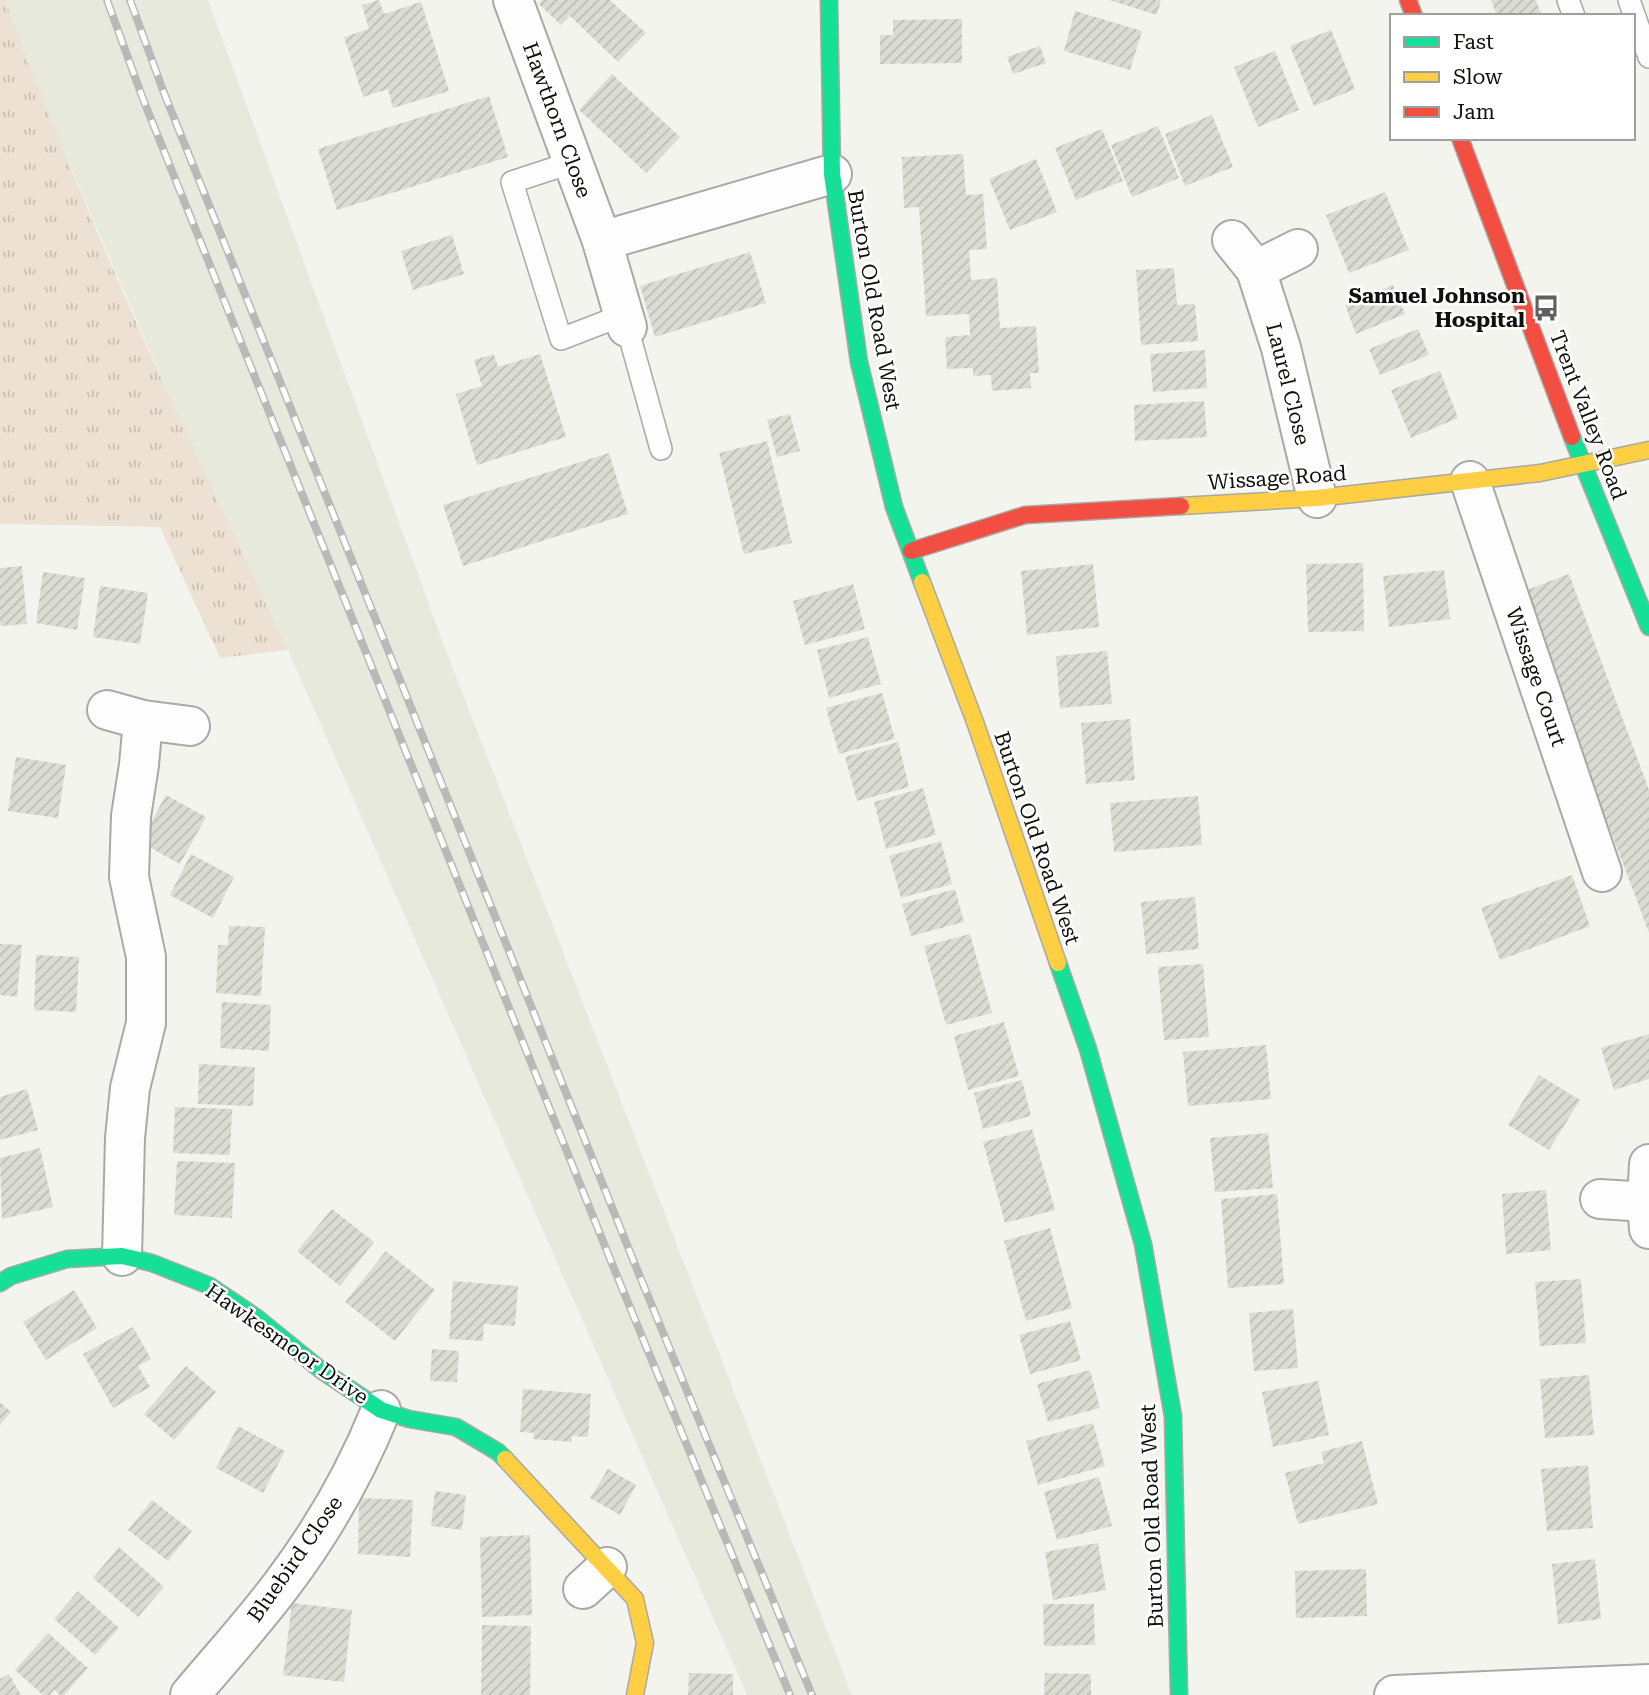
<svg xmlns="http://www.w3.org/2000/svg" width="1649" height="1695" viewBox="0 0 1649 1695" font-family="'Roboto Serif',serif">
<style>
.built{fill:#e8e9dd}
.grass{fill:url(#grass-tufts)}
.building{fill:url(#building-hatch)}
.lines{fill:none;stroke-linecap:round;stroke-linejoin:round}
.lane-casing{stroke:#a9a9a5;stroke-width:24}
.street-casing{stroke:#a9a9a5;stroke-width:42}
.fast-casing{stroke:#a9a9a5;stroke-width:19}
.slow-casing{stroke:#a9a9a5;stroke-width:19}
.jam-casing{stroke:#a9a9a5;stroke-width:19}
.lane{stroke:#fdfdfd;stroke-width:21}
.street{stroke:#fdfdfd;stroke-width:38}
.fast{stroke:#16e098;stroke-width:16}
.slow{stroke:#ffcf43;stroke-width:16}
.jam{stroke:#f24e42;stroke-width:16}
.rail-casing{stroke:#b9b9b8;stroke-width:8}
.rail{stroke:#fff;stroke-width:5;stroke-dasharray:16;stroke-linecap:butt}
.labels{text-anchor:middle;stroke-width:5;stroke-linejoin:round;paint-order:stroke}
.street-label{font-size:21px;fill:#10110d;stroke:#fff}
.poi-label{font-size:21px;font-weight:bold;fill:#10110d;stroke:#fff;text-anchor:end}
</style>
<defs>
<pattern id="grass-tufts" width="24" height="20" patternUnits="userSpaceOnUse" patternTransform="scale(1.75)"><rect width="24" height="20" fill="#ece1d2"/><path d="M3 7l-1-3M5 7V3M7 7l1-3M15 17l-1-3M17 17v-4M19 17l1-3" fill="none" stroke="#c9c0b3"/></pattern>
<pattern id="building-hatch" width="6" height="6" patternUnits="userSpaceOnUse" patternTransform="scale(1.75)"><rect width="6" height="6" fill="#dbddd5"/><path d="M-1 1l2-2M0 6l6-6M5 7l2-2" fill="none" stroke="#bbbdb6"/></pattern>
</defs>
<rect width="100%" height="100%" fill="#f4f4ef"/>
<!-- built -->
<polygon class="built" points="5,0 208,0 445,648 852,1695 747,1695 288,650 198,462 48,115"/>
<!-- grass -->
<path class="grass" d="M0,0h5c82,222 181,437 283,650l-68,8 -60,-131 -160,-3z"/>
<!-- building -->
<g class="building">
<polygon points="379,0 384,14 421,2 449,91 393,108 388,89 363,97 344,37 369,29 362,5"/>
<polygon points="542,0 610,0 646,33 618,62 570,16 561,25 539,4"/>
<polygon points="1109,0 1161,0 1157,15"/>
<polygon points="1491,0 1536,0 1542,16 1497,16"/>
<polygon points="1075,11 1142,31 1130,70 1064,51"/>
<polygon points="962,19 962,63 880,64 880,35 893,35 893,20"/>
<polygon points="1331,30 1355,89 1314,106 1290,46"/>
<polygon points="1040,46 1046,63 1013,74 1007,57"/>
<polygon points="1275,51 1299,110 1258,127 1234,67"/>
<polygon points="612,74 680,137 646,173 579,110"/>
<polygon points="489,96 508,157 337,210 318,149"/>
<polygon points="1212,115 1233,167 1185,186 1165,134"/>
<polygon points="1158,126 1179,178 1132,197 1111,145"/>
<polygon points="1102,129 1123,181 1076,200 1055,148"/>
<polygon points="963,154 966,195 983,194 987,249 969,250 971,280 997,278 1000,328 1036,326 1039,373 1030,373 1031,388 992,391 991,375 973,376 973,368 947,369 945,337 970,335 969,314 926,316 919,207 904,208 902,157"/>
<polygon points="1036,159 1057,212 1010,230 989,179"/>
<polygon points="1385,192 1409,250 1349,273 1326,215"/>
<polygon points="452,235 464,274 413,290 401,251"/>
<polygon points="750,252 766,303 655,337 640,286"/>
<polygon points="1174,268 1177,305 1195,304 1198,341 1141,345 1136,270"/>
<polygon points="1393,285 1405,314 1356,334 1345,305"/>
<polygon points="1418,329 1429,355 1380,375 1369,349"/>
<polygon points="1205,350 1207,388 1153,392 1150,354"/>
<polygon points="494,354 498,367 540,354 566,437 477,465 456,394 482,386 474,360"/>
<polygon points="1440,371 1458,418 1411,438 1391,390"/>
<polygon points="1204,401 1207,437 1135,441 1134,405"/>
<polygon points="790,414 800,451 777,457 767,420"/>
<polygon points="767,441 792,543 744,554 719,453"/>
<polygon points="609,453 628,514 463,566 443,505"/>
<polygon points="1363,563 1364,631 1308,632 1306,564"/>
<polygon points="1093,564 1099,627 1027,635 1021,571"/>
<polygon points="22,566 27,624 0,626 0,568"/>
<polygon points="1444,570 1450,619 1389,627 1383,576"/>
<polygon points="43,572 85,578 77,630 36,623"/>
<polygon points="1569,574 1649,790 1649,933 1521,592"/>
<polygon points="853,584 865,629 805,645 793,601"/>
<polygon points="100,586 148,593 140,644 93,637"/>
<polygon points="868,637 881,684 829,698 817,650"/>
<polygon points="1107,651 1112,704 1060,708 1056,656"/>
<polygon points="882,693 895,739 839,754 826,708"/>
<polygon points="1130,719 1135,780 1086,784 1081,723"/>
<polygon points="898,742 909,787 857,801 845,757"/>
<polygon points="16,757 66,765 58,818 8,811"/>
<polygon points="923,788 936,835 886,849 874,802"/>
<polygon points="166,795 206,817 180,864 140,842"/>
<polygon points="1198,796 1202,845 1114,852 1110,803"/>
<polygon points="941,841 952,884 901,898 889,856"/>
<polygon points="191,854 234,877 213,918 170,895"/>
<polygon points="1572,875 1590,926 1500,960 1481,908"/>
<polygon points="955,889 964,922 911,936 902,904"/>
<polygon points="1195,897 1199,949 1146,954 1141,902"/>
<polygon points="229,926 265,927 261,996 216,993 218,945 228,945"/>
<polygon points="970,934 992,1013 946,1025 924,946"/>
<polygon points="0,944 22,945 17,997 0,995"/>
<polygon points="36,955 79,957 76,1012 34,1010"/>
<polygon points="1203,964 1209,1037 1164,1040 1158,967"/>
<polygon points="222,1002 271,1005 269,1051 220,1048"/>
<polygon points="1004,1022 1019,1076 968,1090 954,1036"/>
<polygon points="1649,1034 1649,1079 1614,1090 1601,1048"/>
<polygon points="1266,1045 1271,1099 1188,1106 1183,1052"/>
<polygon points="199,1064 255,1067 253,1106 198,1104"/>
<polygon points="1539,1075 1580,1100 1549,1150 1508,1125"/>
<polygon points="1022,1080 1031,1116 983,1129 974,1093"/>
<polygon points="27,1089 38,1130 0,1140 0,1097"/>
<polygon points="175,1107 232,1109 230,1155 173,1153"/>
<polygon points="1032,1129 1055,1210 1005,1223 983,1142"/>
<polygon points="1268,1133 1273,1188 1215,1192 1210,1138"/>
<polygon points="40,1148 53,1207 2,1219 0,1158"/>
<polygon points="177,1161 235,1163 232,1218 174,1215"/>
<polygon points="1546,1190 1551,1250 1506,1254 1502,1194"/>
<polygon points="1277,1194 1284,1284 1228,1288 1221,1199"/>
<polygon points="332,1209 374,1242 340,1286 297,1251"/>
<polygon points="1050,1228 1072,1308 1026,1321 1004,1241"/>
<polygon points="386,1251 435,1290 395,1341 345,1302"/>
<polygon points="1581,1279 1586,1343 1540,1346 1535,1282"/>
<polygon points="453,1281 518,1286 515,1326 484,1324 483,1341 449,1339"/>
<polygon points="74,1290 97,1328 46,1360 23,1322"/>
<polygon points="1293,1309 1298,1368 1254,1371 1249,1313"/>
<polygon points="1070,1321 1081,1360 1030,1374 1019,1335"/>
<polygon points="133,1327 151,1359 138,1366 150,1387 113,1408 83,1354"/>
<polygon points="432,1349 459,1351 457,1382 430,1381"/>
<polygon points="186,1366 216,1392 174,1440 144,1414"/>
<polygon points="1090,1370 1100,1408 1048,1422 1037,1384"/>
<polygon points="1589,1375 1594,1435 1545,1438 1540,1379"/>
<polygon points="1318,1381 1329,1435 1273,1447 1262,1392"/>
<polygon points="523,1389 591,1394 588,1437 572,1436 572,1442 533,1439 534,1433 520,1432"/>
<polygon points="0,1402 11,1412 0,1425"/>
<polygon points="1093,1423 1105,1466 1038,1485 1026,1441"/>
<polygon points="238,1426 285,1451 263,1493 216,1468"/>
<polygon points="1362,1441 1378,1504 1298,1524 1285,1473 1324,1463 1321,1452"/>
<polygon points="1588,1465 1593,1528 1547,1531 1541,1469"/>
<polygon points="608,1469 636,1485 620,1515 590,1498"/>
<polygon points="1099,1477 1112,1526 1057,1540 1044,1492"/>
<polygon points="435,1491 466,1495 462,1530 431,1526"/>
<polygon points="359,1498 413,1500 410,1557 358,1554"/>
<polygon points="152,1500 192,1531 168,1561 128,1530"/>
<polygon points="530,1535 532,1615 482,1617 480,1537"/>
<polygon points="1098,1543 1106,1590 1053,1600 1045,1552"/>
<polygon points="119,1547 164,1587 138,1617 93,1578"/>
<polygon points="1595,1559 1601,1619 1558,1624 1552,1564"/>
<polygon points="1366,1569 1367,1616 1296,1618 1295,1571"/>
<polygon points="78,1591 119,1628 95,1655 54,1619"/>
<polygon points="292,1603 352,1610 344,1682 283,1675"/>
<polygon points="1043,1604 1094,1604 1095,1645 1044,1646"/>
<polygon points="482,1625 531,1626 530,1695 481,1695"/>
<polygon points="48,1633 88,1668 64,1695 60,1695 54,1690 50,1695 43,1695 15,1670"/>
<polygon points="689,1673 733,1674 733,1695 688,1695"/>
<polygon points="1045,1673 1091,1674 1091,1695 1044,1695"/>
<polygon points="9,1674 21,1695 0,1695 0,1679"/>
</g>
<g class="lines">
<!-- lane casing -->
<g class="lane-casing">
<g id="lane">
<polyline points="1568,0 1574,16"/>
<polyline points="1629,0 1649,57"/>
<polyline points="573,162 512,182 561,339 623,315"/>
<polyline points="627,327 661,449"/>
</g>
</g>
<!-- street casing -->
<g class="street-casing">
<g id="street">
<polyline points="513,0 602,241 627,327"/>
<polyline points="1232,240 1256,270 1281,348 1317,498"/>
<polyline points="602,241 832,174"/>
<polyline points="1256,270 1298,249"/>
<polyline points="1470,481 1602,872"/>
<polyline points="107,710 143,720 190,726"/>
<polyline points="1649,1164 1647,1202 1649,1229"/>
<polyline points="1600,1199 1647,1202"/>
<polyline points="122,1256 125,1138 130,1088 146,1023 146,957 129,877 131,816 139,765 143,720"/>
<polyline points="583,1589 607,1567"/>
<path d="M190,1695c31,-37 64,-73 93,-112 40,-53 73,-111 98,-173"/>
<polyline points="1394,1695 1649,1684"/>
</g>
</g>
<!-- fast casing -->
<g class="fast-casing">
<g id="fast">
<polyline points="829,0 832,174 859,362 894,507 922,582"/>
<polyline points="1572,437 1649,627"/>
<polyline points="1058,963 1088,1049 1143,1244 1173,1416 1179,1695"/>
<polyline points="0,1283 11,1276 67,1259 122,1256 152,1263 210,1286 257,1318 321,1370 381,1410 409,1419 456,1427 498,1452 505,1459"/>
</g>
</g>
<!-- slow casing -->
<g class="slow-casing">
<g id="slow">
<polyline points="1181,506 1317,498 1540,473 1649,450"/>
<polyline points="922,582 975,722 1058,963"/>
<polyline points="505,1459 635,1599 645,1643 635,1695"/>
</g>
</g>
<!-- jam casing -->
<g class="jam-casing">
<g id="jam">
<polyline points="1408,0 1414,16"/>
<polyline points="1460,138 1572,437"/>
<polyline points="911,551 1025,515 1181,506"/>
</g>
</g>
<!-- lane -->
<use href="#lane" class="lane"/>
<!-- street -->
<use href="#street" class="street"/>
<!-- fast -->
<use href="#fast" class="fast"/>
<!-- slow -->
<use href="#slow" class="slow"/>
<!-- jam -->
<use href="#jam" class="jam"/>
<!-- rail casing -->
<g class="rail-casing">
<g id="rail">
<polyline points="107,0 143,99 615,1271 790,1695"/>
<polyline points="130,0 164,93 634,1262 812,1695"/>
</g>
</g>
<!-- rail -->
<use href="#rail" class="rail"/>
</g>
<!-- icons -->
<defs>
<g id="bus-bare" transform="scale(2.1)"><path d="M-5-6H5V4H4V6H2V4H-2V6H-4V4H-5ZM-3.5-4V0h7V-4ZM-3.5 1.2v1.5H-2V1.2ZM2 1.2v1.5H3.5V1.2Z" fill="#60605c" stroke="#fff" stroke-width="2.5" paint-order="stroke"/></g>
</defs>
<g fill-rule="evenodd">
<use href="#bus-bare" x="1546" y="308"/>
</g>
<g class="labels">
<!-- street labels -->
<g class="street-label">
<text transform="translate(557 120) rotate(70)" y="7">Hawthorn Close</text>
<text transform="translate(874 300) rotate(80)" y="7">Burton Old Road West</text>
<text transform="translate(1288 384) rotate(76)" y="7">Laurel Close</text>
<text transform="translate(1588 415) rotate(69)" y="7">Trent Valley Road</text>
<text transform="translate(1277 478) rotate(-4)" y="7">Wissage Road</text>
<text transform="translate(1536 677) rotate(71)" y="7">Wissage Court</text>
<text transform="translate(1037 838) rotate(71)" y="7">Burton Old Road West</text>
<text transform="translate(287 1344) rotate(35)" y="7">Hawkesmoor Drive</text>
<text transform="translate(1152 1516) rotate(-92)" y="7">Burton Old Road West</text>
<text transform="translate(295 1559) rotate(-55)" y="7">Bluebird Close</text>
</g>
<!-- poi labels -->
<g class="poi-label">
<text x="1525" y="303">Samuel Johnson<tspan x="1525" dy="24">Hospital</tspan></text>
</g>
</g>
<!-- legend -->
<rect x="1390" y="14" width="245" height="126" fill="#ffffff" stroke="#9fa09e" stroke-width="2"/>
<rect x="1404" y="37" width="35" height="10" fill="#16e098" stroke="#9fa09e" stroke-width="2"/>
<text x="1453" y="49" font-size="21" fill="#10110d">Fast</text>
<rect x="1404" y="72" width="35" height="10" fill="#ffcf43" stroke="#9fa09e" stroke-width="2"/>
<text x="1453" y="84" font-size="21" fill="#10110d">Slow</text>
<rect x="1404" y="107" width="35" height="10" fill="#f24e42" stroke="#9fa09e" stroke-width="2"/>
<text x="1453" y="119" font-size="21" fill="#10110d">Jam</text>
</svg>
